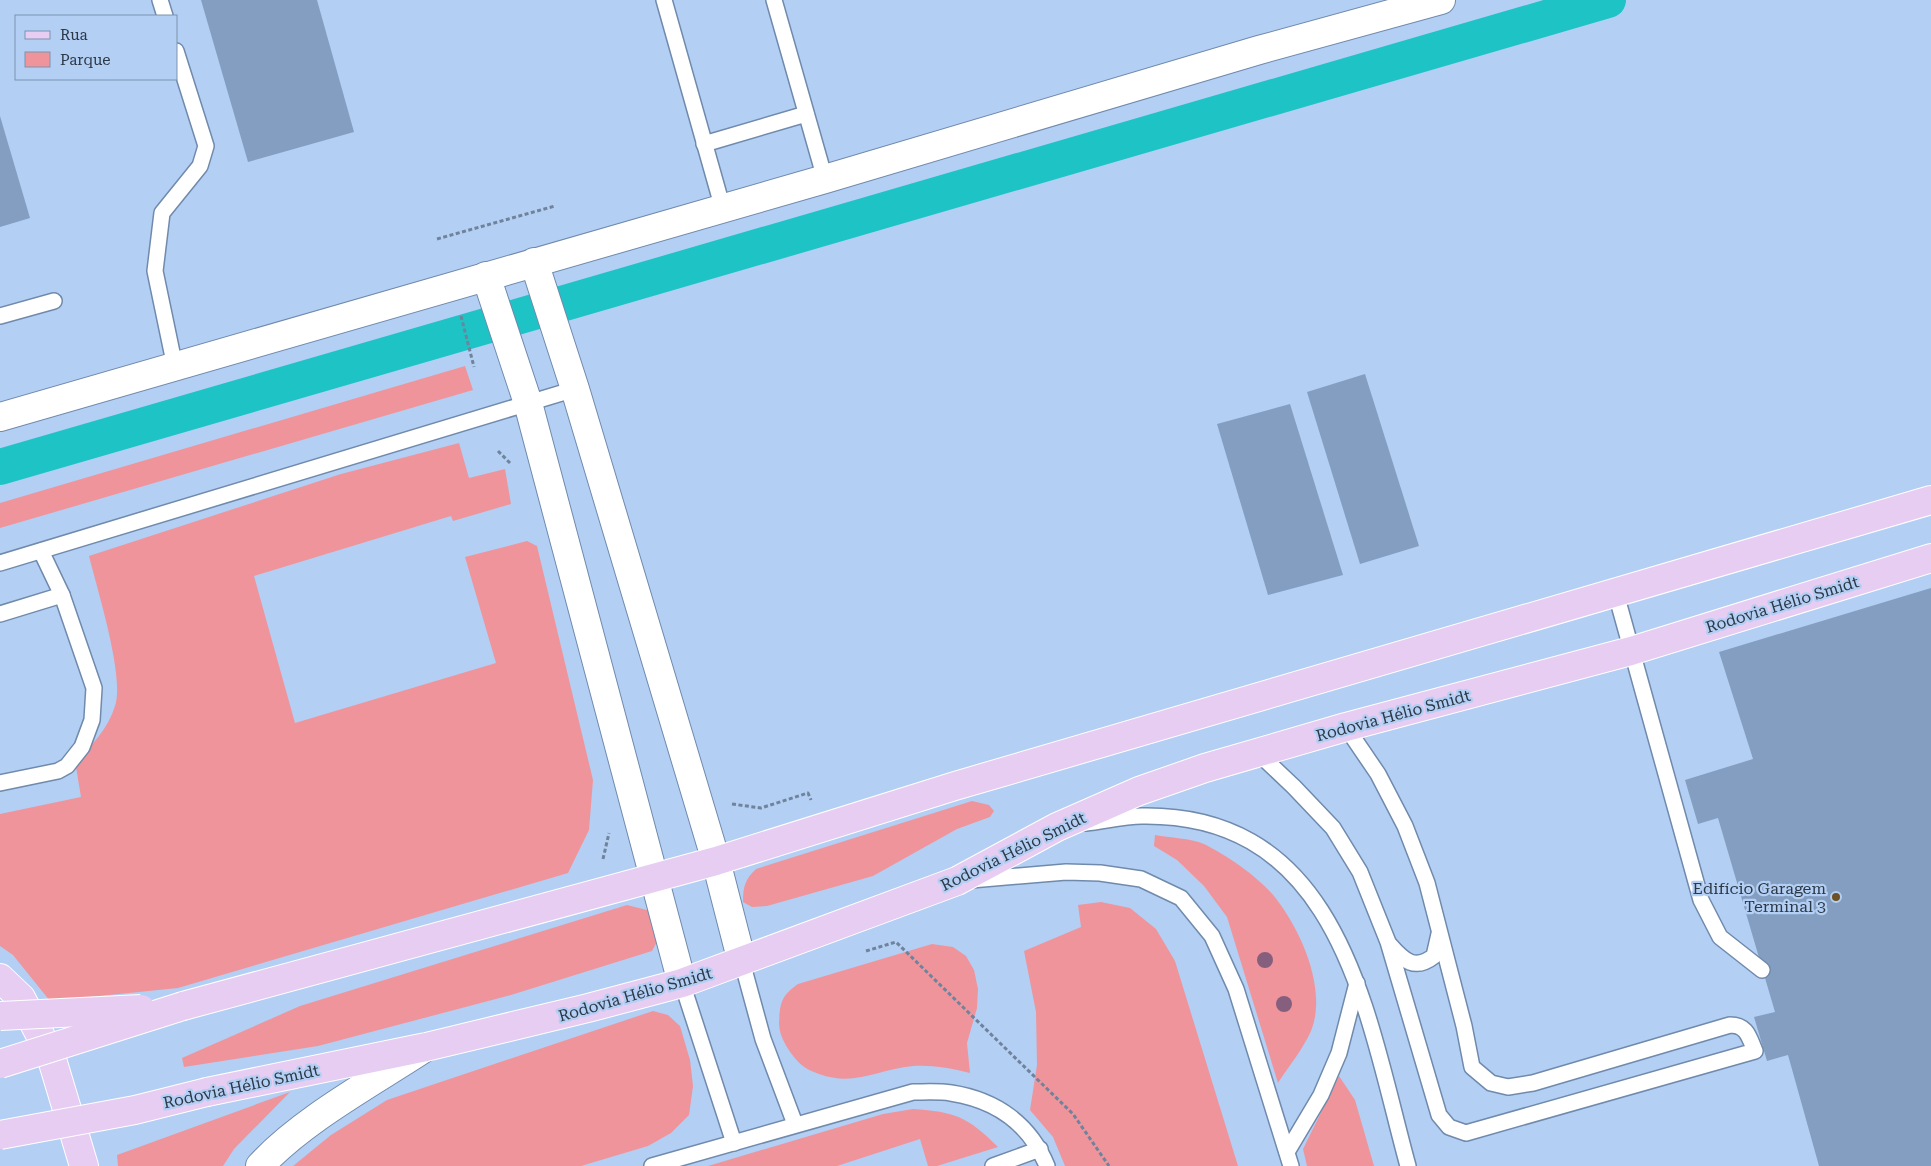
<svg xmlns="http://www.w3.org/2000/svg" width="1931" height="1166" viewBox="0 0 1931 1166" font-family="'Roboto Serif',serif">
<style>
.green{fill:#f0949b}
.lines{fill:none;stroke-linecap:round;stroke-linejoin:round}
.canal{stroke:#1ec4c5;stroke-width:36}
.building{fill:#839ec1}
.service-casing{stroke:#708aac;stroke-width:18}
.minor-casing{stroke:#708aac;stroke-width:30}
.primary-casing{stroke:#fff;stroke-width:30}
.path{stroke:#6f839c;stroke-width:3;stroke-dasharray:4 2.5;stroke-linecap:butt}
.service{stroke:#fff;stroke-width:15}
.minor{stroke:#fff;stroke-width:28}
.primary{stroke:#e7cdf2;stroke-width:28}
.primary-bridge-casing{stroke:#fff;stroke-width:30;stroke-linecap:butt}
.primary-bridge{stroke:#e7cdf2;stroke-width:28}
.tree{fill:#865f7e}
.poi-dot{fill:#6d5023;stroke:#b3cff4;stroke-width:2}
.labels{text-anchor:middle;stroke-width:4.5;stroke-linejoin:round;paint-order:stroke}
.street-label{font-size:16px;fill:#2d3847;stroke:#b3cff4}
.poi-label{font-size:16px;fill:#2d3847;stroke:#b3cff4;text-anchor:end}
</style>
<rect width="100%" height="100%" fill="#b3cff4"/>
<!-- green -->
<g class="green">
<polygon points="465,366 473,390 0,528 0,503"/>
<path d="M459,443l10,35 36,-9 6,35 -58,17 -2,-5 -197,60 41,147 201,-60 -31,-106 62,-16 10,5 56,234 -4,50 -21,43 -390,115 -128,13 -37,-46 -13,-9v-132l81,-17 -6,-36c17,-16 33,-32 40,-55 10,-29 -18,-117 -26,-150l252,-82z"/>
<path d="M972,801l17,4 5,6 -4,6 -33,12 -84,47 -106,30 -15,1 -9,-5c0,-15 2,-23 13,-33z"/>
<path d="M1155,835c15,3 35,3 49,9 24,12 53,32 70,52 26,32 54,93 37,135 -8,18 -22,35 -33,52l-51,-166 -23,-31 -27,-26 -23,-14z"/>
<polygon points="1101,902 1130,908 1156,929 1175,961 1238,1166 1065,1166 1053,1137 1030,1110 1037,1065 1036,1012 1024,951 1081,927 1078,905"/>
<polygon points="627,905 651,911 659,938 652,951 511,995 318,1046 184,1067 182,1058 300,1006"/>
<path d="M932,944l21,3 13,9 8,14 4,19 -1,19 -10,35 3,30c-20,-5 -37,-8 -57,-7 -35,3 -58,21 -94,8 -11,-4 -17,-7 -25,-17 -7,-9 -15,-21 -15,-34 1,-20 2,-27 19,-39z"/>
<polygon points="653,1011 668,1015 680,1026 690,1060 693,1086 689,1115 671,1133 648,1146 581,1166 293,1166 331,1135 387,1100"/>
<polygon points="1339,1076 1355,1100 1374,1166 1307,1166 1303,1149"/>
<polygon points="290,1092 234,1149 223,1166 118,1166 117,1155"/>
<path d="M913,1109c42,3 54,7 85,38l-61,19h-9l-8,-27 -83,27h-129l175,-52z"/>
</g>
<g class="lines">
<!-- canal -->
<polyline class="canal" points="0,467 1608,0"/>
</g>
<!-- building -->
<g class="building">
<polygon points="201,0 317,0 354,132 248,162"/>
<polygon points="0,116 30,218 0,227"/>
<polygon points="1365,374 1419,546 1360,564 1307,392"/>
<polygon points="1290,404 1343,575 1268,595 1217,424"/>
<polygon points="1931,588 1931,1166 1819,1166 1788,1055 1767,1061 1754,1017 1775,1012 1718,818 1698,824 1685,780 1753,759 1719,652"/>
</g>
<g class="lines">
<!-- service casing -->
<g class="service-casing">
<g id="service">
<polyline points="160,0 165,16"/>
<polyline points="664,0 723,209"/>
<polyline points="774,0 825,179"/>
<polyline points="704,144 806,114"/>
<polyline points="0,316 54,301"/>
<polyline points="175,367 155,271 162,213 200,166 206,146 176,51"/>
<polyline points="0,563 575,389"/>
<polyline points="1616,594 1701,900 1720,937 1762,970"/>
<polyline points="0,614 62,595 41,551"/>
<path d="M1257,752l37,35 39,41 27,44 28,70 51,173 10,12 17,6 289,-82c-6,-14 -8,-26 -25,-26l-197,58 -25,4 -17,-4 -19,-16 -8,-41 -37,-143 -22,-57 -27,-52 -32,-47"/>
<polyline points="0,783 58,771 67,766 82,747 92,720 94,688 62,595"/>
<path d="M1086,823c18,-2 38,-7 56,-7 200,-3 225,201 266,350"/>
<polyline points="971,880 1066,872 1100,873 1141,879 1181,898 1212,936 1236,989 1291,1166"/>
<path d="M1390,945c14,16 25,26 44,11l5,-22"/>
<polyline points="742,962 763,1039 795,1124"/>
<polyline points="682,983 734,1143"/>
<polyline points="1287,1152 1321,1095 1339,1053 1357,983"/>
<path d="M652,1166l261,-74c12,0 26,-1 38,1 45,7 79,31 96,73"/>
<polyline points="993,1166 1040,1149"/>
</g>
</g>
<!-- minor casing -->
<g class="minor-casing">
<g id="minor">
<polyline points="534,262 575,389 716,861 742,962"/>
<polyline points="486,276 528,403 682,983"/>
<polyline points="0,417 825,179 1259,50 1441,0"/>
<path d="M260,1166c42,-46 113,-84 166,-119"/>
</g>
</g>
<!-- primary casing -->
<g class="primary-casing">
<g id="primary">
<polyline points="0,978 21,998 51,1056 84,1166"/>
<polyline points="183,1006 716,861 955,786 1931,500"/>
<polyline points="207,1092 426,1047 588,1008 682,983 957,881 1057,827 1139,791 1205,768 1346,727 1631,651 1931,558"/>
</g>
</g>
<!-- path -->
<g class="path">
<polyline points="437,239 555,206"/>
<polyline points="461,316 474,367"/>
<polyline points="498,451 510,463"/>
<polyline points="732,804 761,808 808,793 811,800"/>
<polyline points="603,859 609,833"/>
<polyline points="866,951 896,942 1073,1114 1109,1166"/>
</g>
<!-- service -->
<use href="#service" class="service"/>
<!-- minor -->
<use href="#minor" class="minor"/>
<!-- primary -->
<use href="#primary" class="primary"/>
<!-- primary-bridge casing -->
<g class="primary-bridge-casing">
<g id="primary-bridge">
<polyline points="0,1016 141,1009"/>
<polyline points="0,1064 183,1006"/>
<polyline points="0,1135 135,1110 207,1092"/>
</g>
</g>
<!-- primary-bridge -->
<use href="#primary-bridge" class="primary-bridge"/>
</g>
<!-- trees -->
<g class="tree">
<circle cx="1265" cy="960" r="8"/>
<circle cx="1284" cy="1004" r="8"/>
</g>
<!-- markers -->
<circle class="poi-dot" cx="1836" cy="897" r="5"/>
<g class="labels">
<!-- street labels -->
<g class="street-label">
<text transform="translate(1782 604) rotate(-17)" y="6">Rodovia Hélio Smidt</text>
<text transform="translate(1393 715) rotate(-15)" y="6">Rodovia Hélio Smidt</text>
<text transform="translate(1013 851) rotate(-26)" y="6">Rodovia Hélio Smidt</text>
<text transform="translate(635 994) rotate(-16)" y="6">Rodovia Hélio Smidt</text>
<text transform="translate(241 1086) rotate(-12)" y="6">Rodovia Hélio Smidt</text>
</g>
<!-- poi labels -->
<g class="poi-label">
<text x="1826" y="894">Edifício Garagem<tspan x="1826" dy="18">Terminal 3</tspan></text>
</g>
</g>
<!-- legend -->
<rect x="15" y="15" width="162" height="65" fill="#b3cff4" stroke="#7d93af"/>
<rect x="25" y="31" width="25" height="8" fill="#e7cdf2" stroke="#7d93af"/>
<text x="60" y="40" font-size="15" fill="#2d3847">Rua</text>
<rect x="25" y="52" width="25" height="15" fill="#f0949b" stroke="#7d93af"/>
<text x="60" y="65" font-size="15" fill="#2d3847">Parque</text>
</svg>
